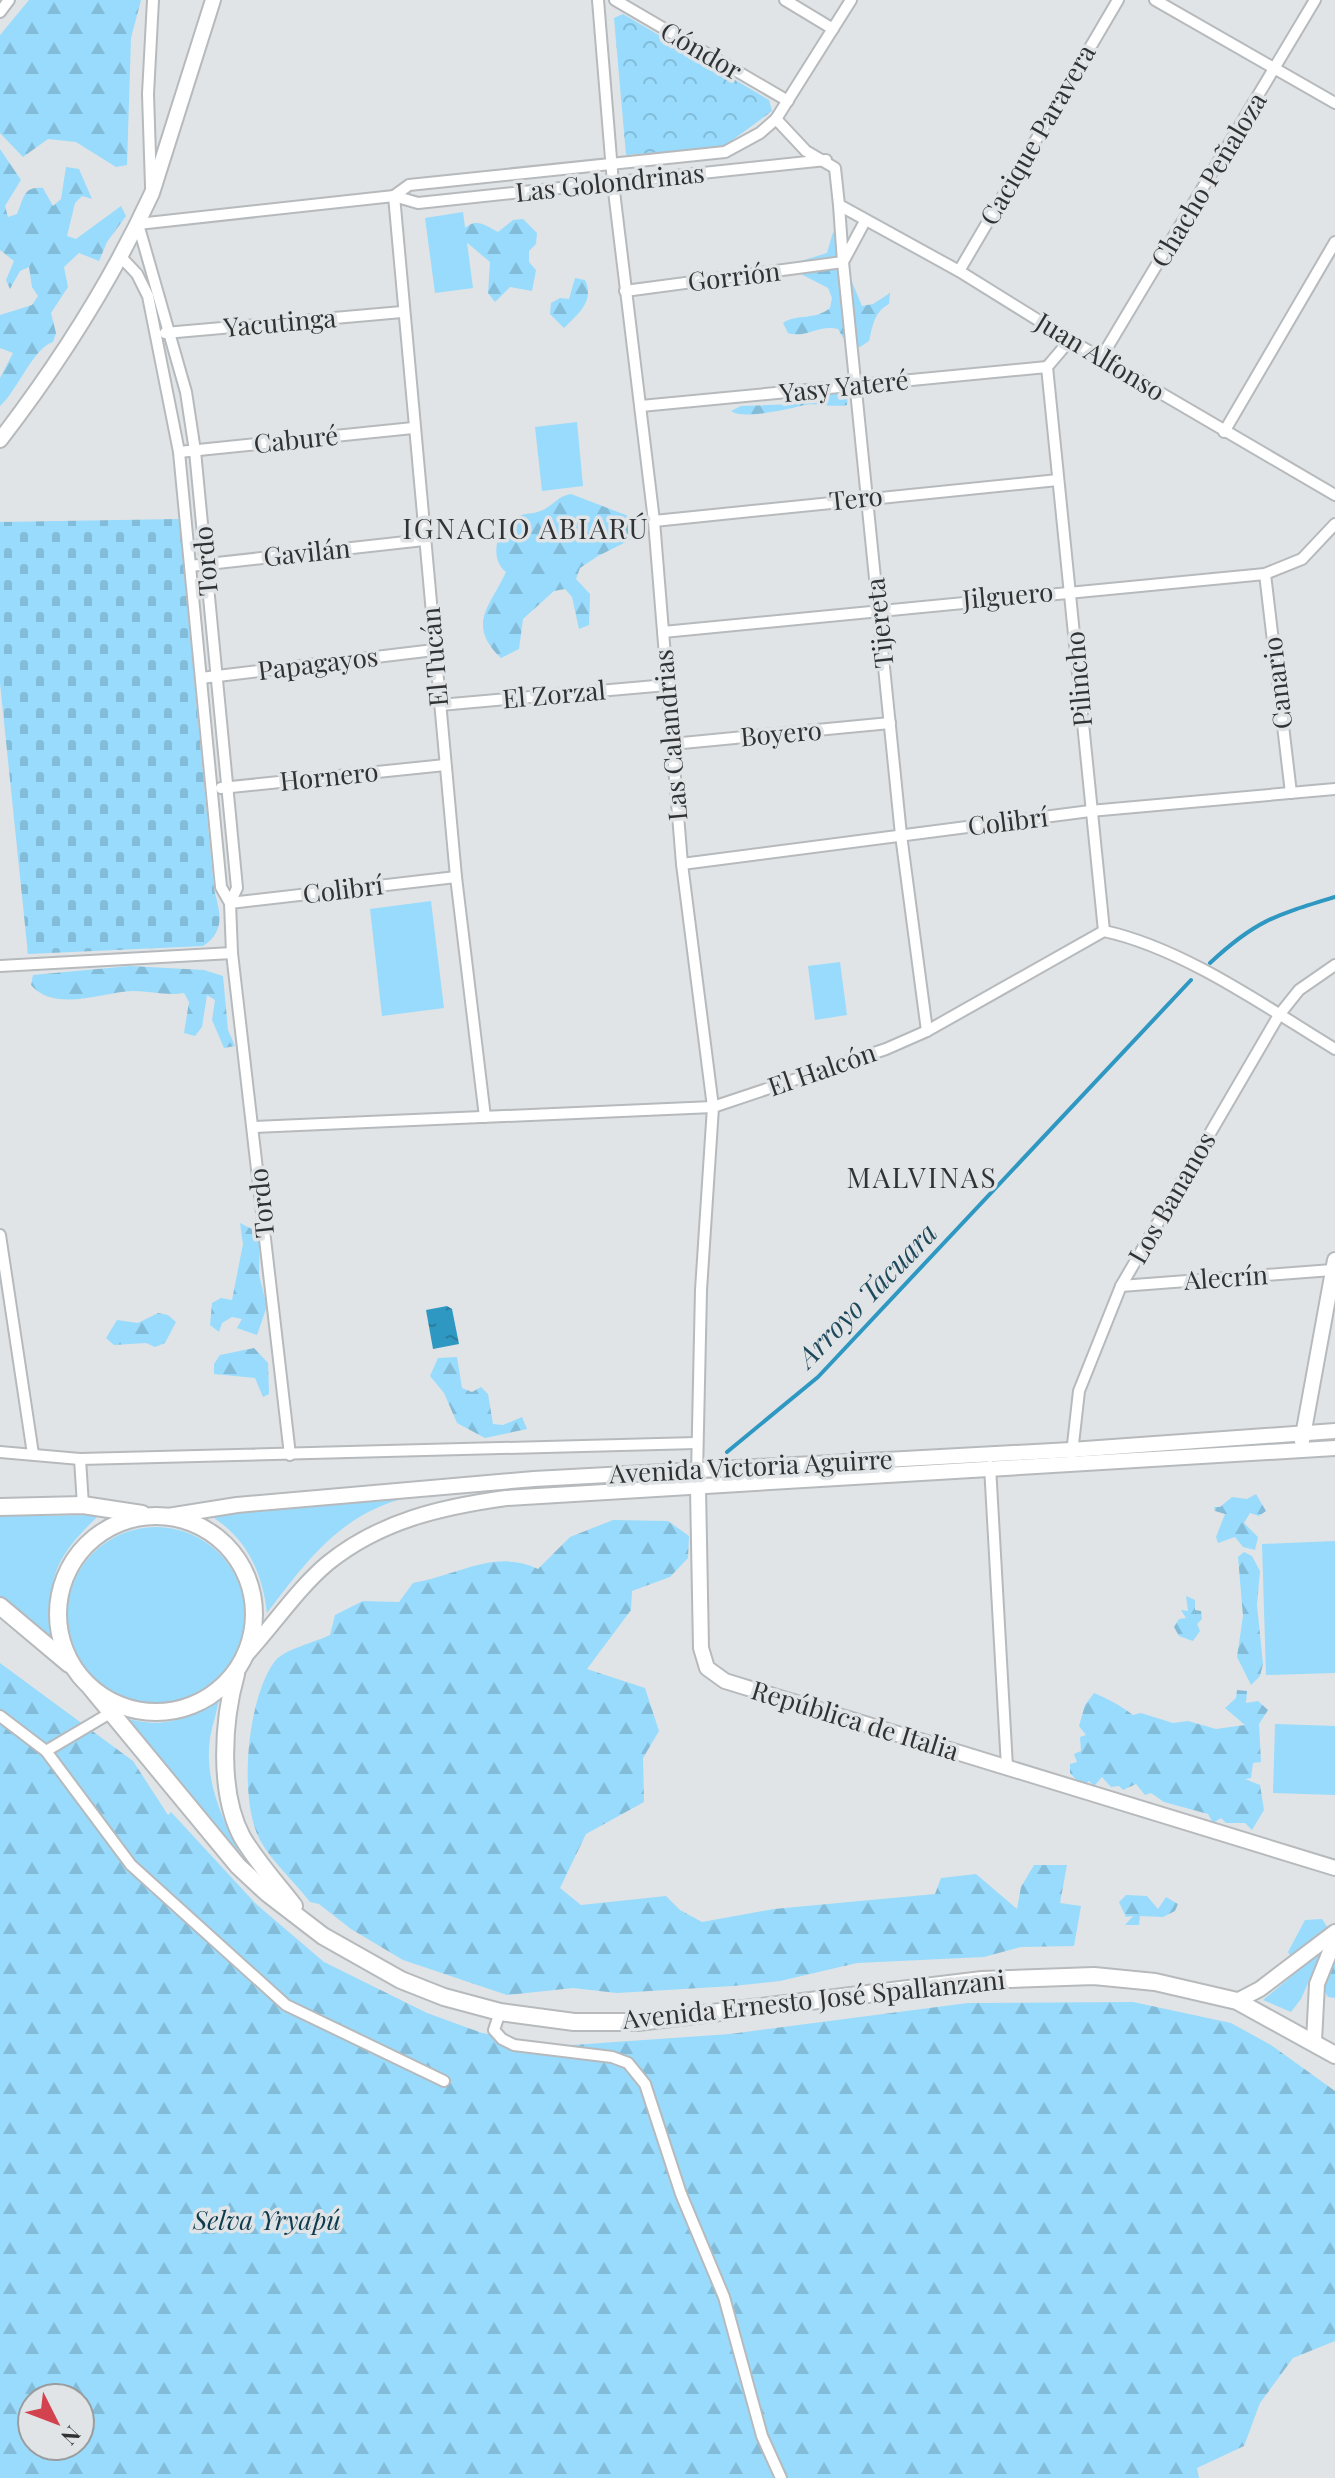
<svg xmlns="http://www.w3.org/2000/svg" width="1335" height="2478" viewBox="0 0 1335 2478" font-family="'Playfair Display',serif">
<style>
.grass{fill:#98dbfc}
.forest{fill:url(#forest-firs);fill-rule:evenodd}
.cemetery{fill:url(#cemetery-stones)}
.park{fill:url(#park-crowns)}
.water{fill:url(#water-ripples)}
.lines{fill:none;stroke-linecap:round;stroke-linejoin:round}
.stream{stroke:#2f98c2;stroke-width:4}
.minor-casing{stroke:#b7babc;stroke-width:14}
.secondary-casing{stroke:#b7babc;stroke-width:18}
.trunk-casing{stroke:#b7babc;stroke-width:20}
.minor{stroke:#fff;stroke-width:10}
.secondary{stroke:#fff;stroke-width:14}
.trunk{stroke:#fff;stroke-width:16}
.labels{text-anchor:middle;stroke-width:7;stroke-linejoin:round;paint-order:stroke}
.street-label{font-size:26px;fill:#313233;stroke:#e0e4e6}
.park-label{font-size:26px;font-style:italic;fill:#0f3b4e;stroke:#e0e4e6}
.neighbourhood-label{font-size:28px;letter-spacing:2px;fill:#313233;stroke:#e0e4e6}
.water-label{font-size:28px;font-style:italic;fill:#1e495b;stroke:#e0e4e6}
</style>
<defs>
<pattern id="forest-firs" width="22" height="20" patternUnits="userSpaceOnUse" patternTransform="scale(2)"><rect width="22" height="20" fill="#98dbfc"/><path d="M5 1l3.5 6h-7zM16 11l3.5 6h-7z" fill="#83bcd8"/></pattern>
<pattern id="cemetery-stones" width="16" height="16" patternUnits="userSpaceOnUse" patternTransform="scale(2)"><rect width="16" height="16" fill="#98dbfc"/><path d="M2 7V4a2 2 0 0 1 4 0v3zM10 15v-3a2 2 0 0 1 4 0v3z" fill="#83bcd8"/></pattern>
<pattern id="park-crowns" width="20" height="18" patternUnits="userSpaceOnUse" patternTransform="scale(2)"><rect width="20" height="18" fill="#98dbfc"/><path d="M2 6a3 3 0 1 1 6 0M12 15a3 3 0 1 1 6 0" fill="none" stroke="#83bcd8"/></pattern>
<pattern id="water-ripples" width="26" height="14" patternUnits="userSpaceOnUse" patternTransform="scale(2)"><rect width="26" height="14" fill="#2f98c2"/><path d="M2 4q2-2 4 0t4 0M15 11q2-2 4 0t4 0" fill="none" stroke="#297d9e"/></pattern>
</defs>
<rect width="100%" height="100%" fill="#e0e4e6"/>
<!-- grass -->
<g class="grass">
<polygon points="463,212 473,288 435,293 425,218"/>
<polygon points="577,422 583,486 542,491 535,427"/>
<polygon points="431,901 444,1008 382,1016 370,909"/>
<polygon points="840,962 847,1015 815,1020 808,966"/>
<path d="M525,1481c-46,7 -103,7 -146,26 -49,21 -81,65 -112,106 -5,-45 -24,-81 -65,-102z"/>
<path d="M99,1515c-44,43 -52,60 -47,123l-52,-41v-81z"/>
<circle cx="156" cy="1616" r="89"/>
<polygon points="1335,1541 1335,1673 1266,1675 1262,1544"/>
<path d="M219,1700c-3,16 -10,34 -10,50 -2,36 15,73 31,103l-116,-135c43,11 57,2 95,-18z"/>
<polygon points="1275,1724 1335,1726 1335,1795 1273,1793"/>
<polygon points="1322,1951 1301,1999 1291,2012 1263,2000"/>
</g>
<!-- forest -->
<g class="forest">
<polygon points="29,0 141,0 131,38 127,165 116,167 76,142 48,139 23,157 0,133 0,35"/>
<path d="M0,149l21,31 -16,26 3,11 9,-3c7,-16 6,-28 26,-26l10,18 8,-7 5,-32 13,2 13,30 -10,-3 -7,7 -8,33 9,3 45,-33 5,10 -19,26 -8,19 -20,-8 -15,14 4,20 -17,26 5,20 -3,9c-20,6 -35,48 -53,64v-28l13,-25 -13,-5v-33l32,-10 6,-9 -6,-9 -3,-20 -9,4 -10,18 -4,-9 8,-19 -14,-11z"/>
<path d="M523,219l14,14 -1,11 -7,7v11l7,8 -4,21 -22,-4 -15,15 -7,-9 2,-31 -25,-21 -3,-10c13,-14 21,-7 36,1l15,-12z"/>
<path d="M833,232l17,23v22l12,29 11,-2 17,-11 -1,11c-15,8 -16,21 -20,37l-9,6 -12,-1 -10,-17c-19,-5 -33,10 -50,4l-5,-10c15,-10 31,-2 47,-15l2,-10 -4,-10 -29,-15 -1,-11 29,-9z"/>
<path d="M575,278l10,2c10,21 -7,34 -21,48l-14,-14 1,-11 9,-5 9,1z"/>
<path d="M839,391l9,5 -1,9c-14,3 -33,-3 -43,0 -15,4 -61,15 -73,6l10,-5 53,-2z"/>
<path d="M571,494l60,23 7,19 -40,20 -18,12 -4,11 14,15 -1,31 -10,4 -7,-32 -7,-8 -11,2 -31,28 -4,30 -18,9c-35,-34 -11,-51 5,-86 -17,-13 -10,-42 8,-54 10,-6 21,-3 31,-9 10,-6 14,-13 26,-15z"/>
<path d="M130,966l74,4 19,6 5,54 7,16 -11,2 -12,-28 3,-20 -8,-5 -5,32 -7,9 -11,-3 5,-31 -5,-9c-17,3 -33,-2 -51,-2 -31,1 -78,22 -102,-6l2,-10z"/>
<polygon points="240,1223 260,1233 259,1275 267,1306 257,1335 237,1328 242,1319 232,1317 222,1323 219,1332 210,1325 212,1303 221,1298 232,1300 243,1244"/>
<polygon points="158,1313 168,1315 176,1322 165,1343 155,1347 146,1343 114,1345 106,1338 117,1320 138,1323"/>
<polygon points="254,1348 268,1363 269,1394 263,1397 255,1378 214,1374 214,1364 220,1355"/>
<polygon points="457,1357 462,1388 472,1392 481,1387 488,1394 493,1424 503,1425 522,1417 527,1429 485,1438 457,1423 444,1393 430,1376 438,1358"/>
<polygon points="1256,1494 1266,1511 1259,1516 1250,1513 1244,1523 1258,1537 1255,1550 1243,1547 1235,1537 1218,1543 1216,1537 1225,1514 1215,1511 1214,1507 1220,1507 1232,1497 1247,1499"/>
<path d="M613,1520l55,1 21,15 -1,22 -18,19 -38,14 -1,19 -44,59 58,19 14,43 -16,27 1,44 -58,32 -26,54 21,17 85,-9 14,14 22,12 72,-13 161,-15 6,-16 35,-4 41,35 4,-22 13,-22h33l-7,38 21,3 -7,40 -53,1 -37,10 -127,6 -77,18 -47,5 -116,7 -44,-5 -66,7 -104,-35 -52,-31 -32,-25 -9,-2c-15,-20 -38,-40 -50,-62 -22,-41 -13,-142 15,-179 10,-12 41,-19 55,-26l5,-20 28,-14 36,1 14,-19c44,-7 82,-35 125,-14l32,-32z"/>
<polygon points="1244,1552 1252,1556 1260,1571 1257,1605 1263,1664 1260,1676 1251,1685 1237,1657 1243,1616 1238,1557"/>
<polygon points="1186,1596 1195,1600 1195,1610 1201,1611 1202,1619 1197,1624 1200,1631 1193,1641 1179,1636 1174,1627 1179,1619 1186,1618 1181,1610 1188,1611"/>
<path d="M0,1663l133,98 35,54 3,-3 85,92 68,58 103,51 55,20 76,13 172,-12 238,-31 165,-1 98,21 40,22 64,46v250l-42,17 -33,45 -16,43 -47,22 2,10h-1199zM32,2398h48v48h-48z"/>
<path d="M1237,1690l10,1 -1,12 12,-2 10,9 -9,14 2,38 -8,1 -2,15 -6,1 15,6 4,25 -12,20 -7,-7h-19l-5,-5 -8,5 -5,-9 -44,-12 -13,-9 -6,2 -9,-11 -13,6 -4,-4 -8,1 -9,-10 -8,9 -5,-5 -7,5 -12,-13v-9l7,-2 -3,-8 7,-3 -1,-14 6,-2 -7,-9 6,-21 9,-12c14,6 26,12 39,22l8,-2 32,10 15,-2 28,8 29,-4 -20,-17 11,-10z"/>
<polygon points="1126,1895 1147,1896 1158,1909 1166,1897 1178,1904 1175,1911 1163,1917 1140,1916 1139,1925 1125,1925 1133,1916 1126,1917 1119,1902"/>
<polygon points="1322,1919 1335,1939 1335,1998 1328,1997 1305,1958 1296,1965 1288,1952 1305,1920"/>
</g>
<!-- cemetery -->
<path class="cemetery" d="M179,519l35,370c6,23 12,42 -11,57l-175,8 -28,-271v-161z"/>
<!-- park -->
<polygon class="park" points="623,14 769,100 772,111 723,147 626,155 614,18"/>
<!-- water -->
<polygon class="water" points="447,1306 452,1309 459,1344 433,1349 426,1310"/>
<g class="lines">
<!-- stream -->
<g class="stream">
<path d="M1210,963c46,-43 66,-48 125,-66"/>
<polyline points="727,1452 818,1377 1191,980"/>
</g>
<!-- minor casing -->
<g class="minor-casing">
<g id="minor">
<polyline points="598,0 613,183 654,521 682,864 713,1107 701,1290 697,1474"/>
<polyline points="615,0 788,101"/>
<polyline points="785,0 833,29"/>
<polyline points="1155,0 1335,103"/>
<polyline points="0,12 9,0"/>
<polyline points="776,119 806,151 835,168 839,205 959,271 1070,340 1335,495"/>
<polyline points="151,186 148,94 153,0"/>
<polyline points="394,196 456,877 485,1117"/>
<polyline points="394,196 409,185 725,152 760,133 776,119 851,0"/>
<polyline points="865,221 843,262 901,835 927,1031"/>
<polyline points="120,256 137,274 148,296 179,452 221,887 230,903 232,953 290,1455"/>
<polyline points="959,271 1118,0"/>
<polyline points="625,291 843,262 839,205"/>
<polyline points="165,333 402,312"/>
<polyline points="1070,340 1047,367 1104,931"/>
<polyline points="1101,358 1315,0"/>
<polyline points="641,406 1047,367"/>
<polyline points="1224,432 1335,242"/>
<polyline points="179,452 413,428"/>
<polyline points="654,521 1058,480"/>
<polyline points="190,566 424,540"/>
<polyline points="1265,574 1291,793"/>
<polyline points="663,632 1265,574 1302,559 1335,524"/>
<polyline points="201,678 434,650"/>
<polyline points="440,705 667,685"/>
<polyline points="672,744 890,723"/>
<polyline points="221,788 445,765"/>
<polyline points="682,864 1090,811 1335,789"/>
<polyline points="230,903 237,888 195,451 186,392 138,224 394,196 418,203 826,160"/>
<polyline points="230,903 456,877"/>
<polyline points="0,966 232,953"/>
<path d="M253,1127l460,-20 173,-58 41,-18 177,-100c79,17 162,76 231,118"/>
<polyline points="0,1235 33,1454"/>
<polyline points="1121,1286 1332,1270"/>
<polyline points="0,1452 80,1459 696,1443"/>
<polyline points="1072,1453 1079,1391 1121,1286 1279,1015 1299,990 1335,965"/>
<polyline points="80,1459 83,1505"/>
<polyline points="990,1466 1007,1767"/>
<polyline points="0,1716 46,1751 131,1865 286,2005 444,2081"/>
<polyline points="46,1751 122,1706"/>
<polyline points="500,2012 494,2030 502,2039 514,2045 612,2057 628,2063 645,2084 681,2194 724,2297 762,2436 781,2478"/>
</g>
</g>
<!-- secondary casing -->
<g class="secondary-casing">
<g id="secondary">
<path d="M0,440c60,-78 111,-158 152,-247l61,-193"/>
<polyline points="1302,1441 1335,1260"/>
<polyline points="698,1488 701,1648 707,1668 725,1681 1335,1868"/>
<polyline points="168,1516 237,1505 534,1479 1071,1450 1335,1431"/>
<path d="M245,1656c28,-30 52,-67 83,-93 52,-42 113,-56 178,-65l829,-50"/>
<polyline points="1237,2001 1260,1989 1335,1932"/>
<polyline points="1314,2041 1317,1984 1335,1939"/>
</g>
</g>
<!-- trunk casing -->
<g class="trunk-casing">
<g id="trunk">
<polyline points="0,1507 83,1505 142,1514"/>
<circle cx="156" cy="1614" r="98"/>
<polyline points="0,1606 69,1664"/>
<path d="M236,1674c-13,46 -18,118 6,163 14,24 35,47 52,69"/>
<polyline points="91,1688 238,1866 267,1893 323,1936 401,1980 444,1997 500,2012 574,2022 638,2022 982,1980 1094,1976 1155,1982 1237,2001 1335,2055"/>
</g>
</g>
<!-- minor -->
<use href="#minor" class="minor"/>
<!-- secondary -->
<use href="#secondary" class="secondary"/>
<!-- trunk -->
<use href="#trunk" class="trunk"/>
</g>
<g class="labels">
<!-- street labels -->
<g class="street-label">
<text transform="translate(701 51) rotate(30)" y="9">Cóndor</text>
<text transform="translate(1038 135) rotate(-60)" y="9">Cacique Paravera</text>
<text transform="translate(1209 180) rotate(-59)" y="9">Chacho Peñaloza</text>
<text transform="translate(610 183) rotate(-6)" y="9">Las Golondrinas</text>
<text transform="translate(734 277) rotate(-7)" y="9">Gorrión</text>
<text transform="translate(280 323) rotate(-5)" y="9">Yacutinga</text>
<text transform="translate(1100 357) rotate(31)" y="9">Juan Alfonso</text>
<text transform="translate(844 387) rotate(-6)" y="9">Yasy Yateré</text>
<text transform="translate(296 440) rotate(-6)" y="9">Caburé</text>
<text transform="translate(856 499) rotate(-6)" y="9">Tero</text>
<text transform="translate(307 553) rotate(-6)" y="9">Gavilán</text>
<text transform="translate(206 561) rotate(-95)" y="9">Tordo</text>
<text transform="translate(1008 596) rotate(-5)" y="9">Jilguero</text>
<text transform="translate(880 623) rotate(-96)" y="9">Tijereta</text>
<text transform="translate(435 657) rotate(-95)" y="9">El Tucán</text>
<text transform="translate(318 664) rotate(-7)" y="9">Papagayos</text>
<text transform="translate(1079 679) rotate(-95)" y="9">Pilincho</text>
<text transform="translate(1278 683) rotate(-97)" y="9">Canario</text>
<text transform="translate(554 695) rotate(-5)" y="9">El Zorzal</text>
<text transform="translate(781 734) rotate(-5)" y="9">Boyero</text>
<text transform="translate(671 735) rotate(-95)" y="9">Las Calandrias</text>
<text transform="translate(329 777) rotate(-6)" y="9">Hornero</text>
<text transform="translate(1008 822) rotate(-7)" y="9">Colibrí</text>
<text transform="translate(343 890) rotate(-7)" y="9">Colibrí</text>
<text transform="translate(822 1070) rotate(-19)" y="9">El Halcón</text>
<text transform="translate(1172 1198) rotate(-60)" y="9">Los Bananos</text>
<text transform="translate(262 1203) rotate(-96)" y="9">Tordo</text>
<text transform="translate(1226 1278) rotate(-4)" y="9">Alecrín</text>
<text transform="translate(751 1467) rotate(-3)" y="9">Avenida Victoria Aguirre</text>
<text transform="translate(855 1721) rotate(17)" y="9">República de Italia</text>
<text transform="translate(814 2000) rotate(-6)" y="9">Avenida Ernesto José Spallanzani</text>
</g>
<!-- park labels -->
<g class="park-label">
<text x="267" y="2230">Selva Yryapú</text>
</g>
<!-- neighbourhood labels -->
<g class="neighbourhood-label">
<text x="526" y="539">IGNACIO ABIARÚ</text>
<text x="922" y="1188">MALVINAS</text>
</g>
<!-- water labels -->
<g class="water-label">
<text transform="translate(867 1295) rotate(-46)" y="10">Arroyo Tacuara</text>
</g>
</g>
<!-- north arrow -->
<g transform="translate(56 2422) rotate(132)"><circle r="38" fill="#e0e4e6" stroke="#9a9d9e" stroke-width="2"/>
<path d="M0-6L14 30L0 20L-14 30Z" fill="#d2424f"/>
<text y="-12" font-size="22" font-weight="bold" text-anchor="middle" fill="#313233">N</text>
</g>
</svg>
